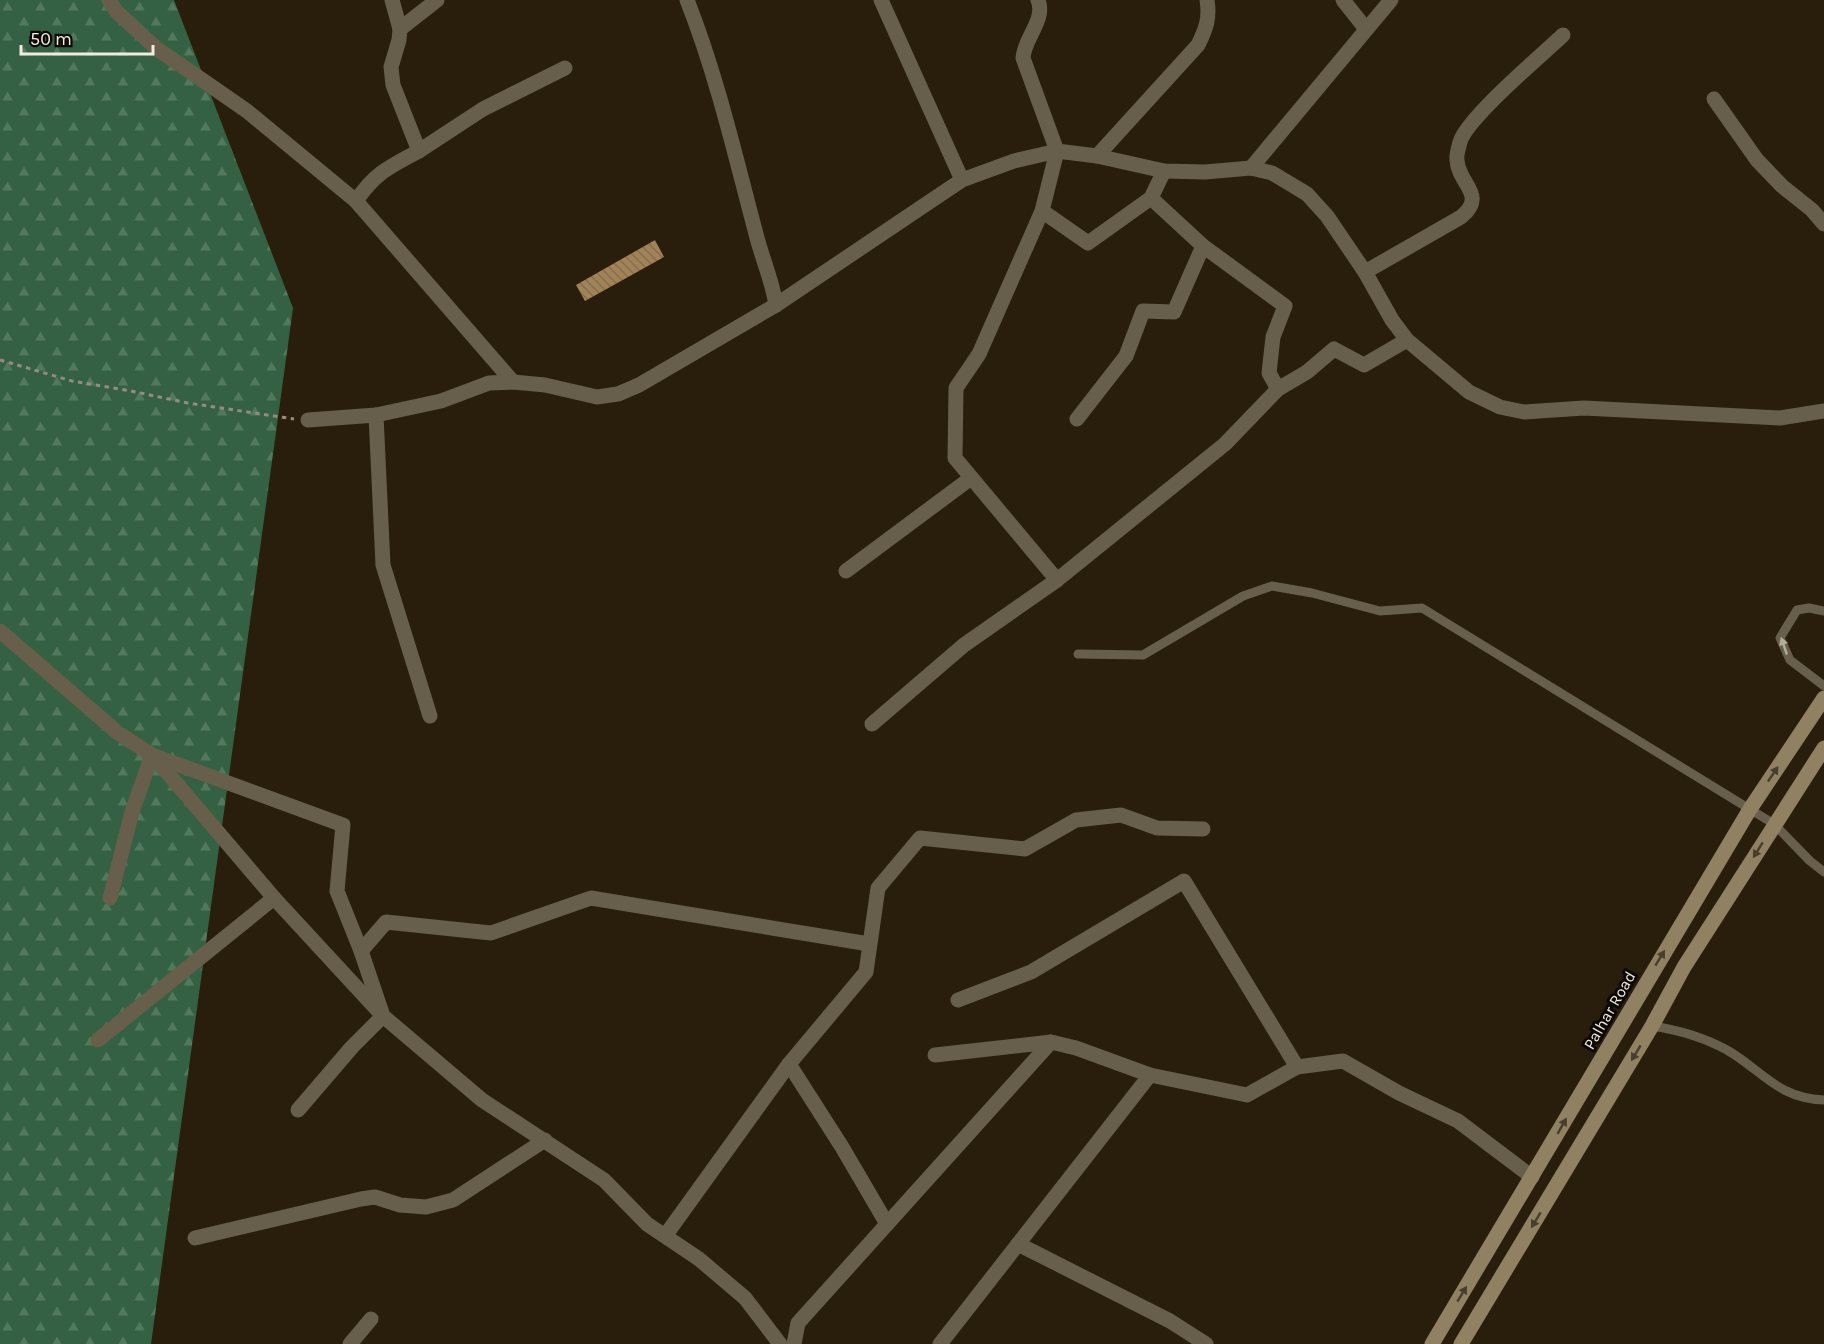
<svg xmlns="http://www.w3.org/2000/svg" width="1824" height="1344" viewBox="0 0 1824 1344" font-family="Karla,sans-serif">
<style>
.forest{fill:url(#forest-firs)}
.building{fill:url(#building-back-hatch)}
.lines{fill:none;stroke-linecap:round;stroke-linejoin:round}
.path{stroke:#968c7e;stroke-width:3;stroke-dasharray:4.5 4.5;stroke-linecap:butt}
.lane{stroke:#675e4b;stroke-width:9}
.street{stroke:#675e4b;stroke-width:15}
.secondary{stroke:#908162;stroke-width:15}
.oneway{fill:#b3ab9c}
.oneway2{fill:#483e2e}
.labels{text-anchor:middle;stroke-width:6;stroke-linejoin:round;paint-order:stroke}
.street-label{font-size:16px;fill:#f2eadf;stroke:#0d0803}
</style>
<defs>
<pattern id="forest-firs" width="22" height="20" patternUnits="userSpaceOnUse" patternTransform="scale(1.5)"><rect width="22" height="20" fill="#346143"/><path d="M5 1l3.5 6h-7zM16 11l3.5 6h-7z" fill="#52785e"/></pattern>
<pattern id="building-back-hatch" width="6" height="6" patternUnits="userSpaceOnUse" patternTransform="scale(1.5)"><rect width="6" height="6" fill="#a28358"/><path d="M-1 5l2 2M0 0l6 6M5-1l2 2" fill="none" stroke="#836e51"/></pattern>
</defs>
<rect width="100%" height="100%" fill="#291d0b"/>
<!-- forest -->
<polygon class="forest" points="0,0 174,0 293,308 151,1344 0,1344"/>
<!-- building -->
<polygon class="building" points="655,240 664,257 585,301 576,285"/>
<g class="lines">
<!-- path -->
<polyline class="path" points="0,360 72,381 131,391 188,403 294,419"/>
<!-- lane -->
<g class="lane">
<polyline points="1824,611 1809,608 1797,610 1780,638 1790,660 1824,686"/>
<polyline points="1078,654 1143,655 1243,596 1272,586 1312,593 1380,611 1422,608 1774,824 1810,861 1824,872"/>
<path d="M1652,1026c27,4 51,11 75,24 36,21 50,48 97,50"/>
</g>
<!-- street -->
<g class="street">
<polyline points="109,0 116,11 156,48 247,111 356,201 513,382"/>
<path d="M687,0c30,76 48,155 69,234 6,24 16,46 20,71"/>
<polyline points="881,0 962,180"/>
<path d="M1038,0c8,20 -14,38 -15,58l34,93 -15,60 -63,143 -23,34 -1,70 102,122"/>
<polyline points="1343,0 1366,29"/>
<polyline points="400,29 437,0"/>
<polyline points="1714,99 1757,160 1782,186 1812,210 1824,224"/>
<polyline points="419,151 483,109 565,68"/>
<path d="M1097,156l101,-111c8,-16 12,-27 9,-45"/>
<polyline points="1251,168 1391,0"/>
<polyline points="1151,198 1203,246 1285,306 1273,337 1269,373 1278,389"/>
<path d="M356,201c19,-28 33,-34 63,-50l-26,-66 -2,-18 8,-27 1,-11 -8,-29"/>
<polyline points="1042,211 1088,243 1151,198 1164,171"/>
<path d="M1365,272l96,-55c27,-22 -3,-33 -4,-57 -1,-5 2,-13 3,-18 7,-24 82,-87 103,-107"/>
<polyline points="376,415 383,565 430,716"/>
<polyline points="1077,419 1126,356 1143,311 1174,312 1203,246"/>
<polyline points="308,420 376,415 441,401 489,383 513,382 545,385 597,397 618,394 639,385 776,305 962,180 1014,161 1057,151 1097,156 1164,171 1205,172 1251,168 1272,173 1307,194 1327,216 1365,272 1392,320 1407,340 1469,392 1500,407 1524,412 1584,408 1780,418 1824,411"/>
<polyline points="846,571 971,478"/>
<polyline points="0,631 118,733 152,755 343,825 337,891 361,951 383,1016 482,1100 604,1180 647,1224 699,1259 745,1298 780,1344"/>
<polyline points="872,724 964,645 1057,580 1225,444 1278,389 1307,372 1334,349 1364,365 1407,340"/>
<polyline points="154,757 274,898 383,1016 352,1047 298,1110"/>
<polyline points="110,898 132,812 152,755"/>
<polyline points="361,951 386,922 491,933 591,898 869,944"/>
<polyline points="958,1000 1031,972 1184,881 1297,1067"/>
<polyline points="98,1040 274,898"/>
<polyline points="935,1055 1051,1042 1076,1048 1150,1075 1247,1095 1297,1067 1343,1061 1399,1093 1458,1121 1532,1177"/>
<polyline points="789,1064 842,1147 887,1224"/>
<polyline points="665,1236 789,1064 866,972 878,888 920,838 1025,849 1076,820 1121,815 1157,828 1203,829"/>
<polyline points="195,1238 361,1199 375,1197 400,1205 426,1207 453,1200 545,1140"/>
<polyline points="1018,1244 1170,1321 1206,1344"/>
<polyline points="350,1344 371,1319"/>
<polyline points="794,1344 798,1323 1051,1042"/>
<polyline points="940,1344 1150,1075"/>
</g>
<!-- secondary -->
<g class="secondary">
<polyline points="1432,1344 1750,809 1824,698"/>
<polyline points="1461,1344 1652,1026 1684,967 1824,748"/>
</g>
</g>
<!-- one-way arrows -->
<defs><path id="oneway-solid" d="M-6-.8H1V-3.2L6.5 0L1 3.2V.8H-6Z" transform="scale(1.5)"/></defs>
<use class="oneway" href="#oneway-solid" transform="translate(1784 646) rotate(-109)"/>
<g class="oneway2">
<use href="#oneway-solid" transform="translate(1773 774) rotate(-56)"/>
<use href="#oneway-solid" transform="translate(1758 850) rotate(122)"/>
<use href="#oneway-solid" transform="translate(1660 958) rotate(-59)"/>
<use href="#oneway-solid" transform="translate(1636 1053) rotate(121)"/>
<use href="#oneway-solid" transform="translate(1562 1126) rotate(-60)"/>
<use href="#oneway-solid" transform="translate(1536 1220) rotate(121)"/>
<use href="#oneway-solid" transform="translate(1462 1294) rotate(-59)"/>
</g>
<g class="labels">
<!-- street labels -->
<g class="street-label">
<text transform="translate(1609 1010) rotate(-60)" y="6">Palhar Road</text>
</g>
</g>
<!-- scale -->
<path d="M21 45v9h132v-9" fill="none" stroke="#f2eadf" stroke-width="3"/>
<text x="30" y="45" font-size="18" fill="#f2eadf" stroke="#0d0803" stroke-width="4.5" paint-order="stroke">50 m</text>
</svg>
